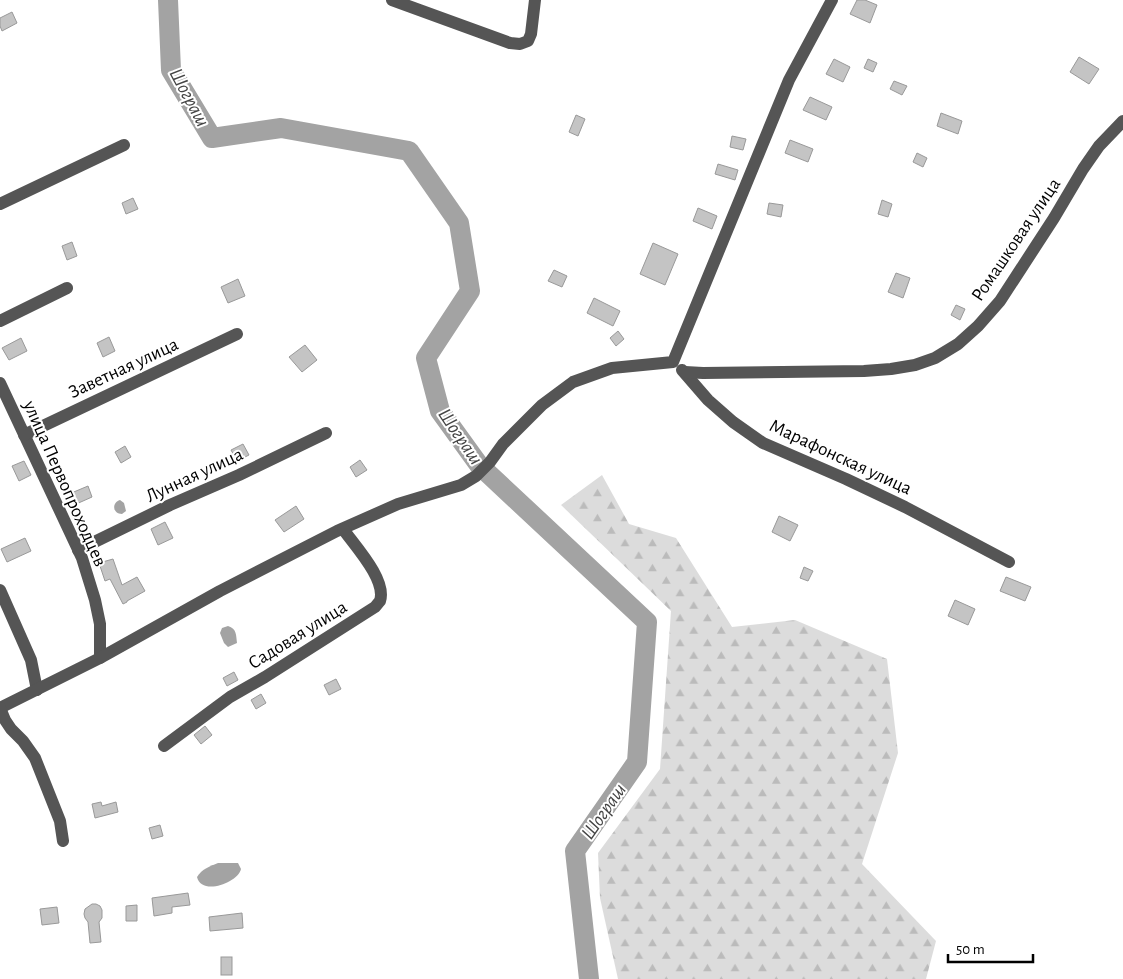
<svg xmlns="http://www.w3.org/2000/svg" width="1123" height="979" viewBox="0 0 1123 979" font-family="'Alegreya Sans',sans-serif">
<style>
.forest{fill:url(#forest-firs)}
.water{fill:#a3a3a3}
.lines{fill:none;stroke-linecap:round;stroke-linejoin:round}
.river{stroke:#a3a3a3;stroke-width:20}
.building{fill:#c4c4c4;stroke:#999}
.minor{stroke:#555;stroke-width:12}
.labels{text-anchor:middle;stroke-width:4;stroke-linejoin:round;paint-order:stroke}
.street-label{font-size:19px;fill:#000;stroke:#fff}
.water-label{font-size:20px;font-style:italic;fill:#444;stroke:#fff}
</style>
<defs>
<pattern id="forest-firs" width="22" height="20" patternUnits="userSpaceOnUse" patternTransform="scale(1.25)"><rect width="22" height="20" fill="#dcdcdc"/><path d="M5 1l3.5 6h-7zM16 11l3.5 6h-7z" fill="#bbb"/></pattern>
</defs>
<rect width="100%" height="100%" fill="#fff"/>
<!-- forest -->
<polygon class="forest" points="602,475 629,524 676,538 732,627 795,620 887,659 898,753 862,864 936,941 926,979 618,979 600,898 598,853 660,769 671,611 561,505"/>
<!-- water -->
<g class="water">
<path d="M120,500l4,3 2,8 -4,3c-9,0 -11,-11 -2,-14z"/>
<path d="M228,626c9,3 8,9 9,17l-9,4 -4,-4 -4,-10 2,-5z"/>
<path d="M218,863h20l3,6c-3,14 -40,27 -44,8 5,-8 13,-11 21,-14z"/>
</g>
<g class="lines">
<!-- river -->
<polyline class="river" points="168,0 171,70 212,138 281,128 409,151 459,223 470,291 426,358 440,411 479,465 647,622 637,762 575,851 589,979"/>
</g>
<!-- building -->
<g class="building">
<polygon points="857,0 865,0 877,5 870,23 850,14"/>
<polygon points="12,12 17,23 2,31 0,26 0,18"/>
<polygon points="1079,57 1099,69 1089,84 1070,72"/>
<polygon points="834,59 850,67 843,82 826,74"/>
<polygon points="868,59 877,63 873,72 864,68"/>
<polygon points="894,81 907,86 902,95 890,89"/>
<polygon points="810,97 832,107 826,120 803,110"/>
<polygon points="941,113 962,121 958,134 937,126"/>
<polygon points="576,115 585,119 578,136 569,132"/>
<polygon points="732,136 746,139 743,150 730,147"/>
<polygon points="790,140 813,149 808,162 785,153"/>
<polygon points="917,153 927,158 923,167 913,162"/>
<polygon points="718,164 738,170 735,180 715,174"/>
<polygon points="133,198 138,209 126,214 122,203"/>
<polygon points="882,200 892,204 888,217 878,214"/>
<polygon points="769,203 783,205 781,217 767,214"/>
<polygon points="698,208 717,216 712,229 693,221"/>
<polygon points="72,242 77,256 67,260 62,246"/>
<polygon points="653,243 678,254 665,285 640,274"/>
<polygon points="554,270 567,276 562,287 548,281"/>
<polygon points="896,273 910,278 903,298 888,292"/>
<polygon points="238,279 245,296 228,303 221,287"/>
<polygon points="594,298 620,311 613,326 587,313"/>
<polygon points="956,305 965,309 960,320 951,315"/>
<polygon points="618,331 624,339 616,346 610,338"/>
<polygon points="109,337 115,351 103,357 97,343"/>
<polygon points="21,338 27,351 9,360 2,348"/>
<polygon points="305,345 317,360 302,372 289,357"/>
<polygon points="243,444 249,455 237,461 231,450"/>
<polygon points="125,446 131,457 121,463 115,452"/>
<polygon points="360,460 367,470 356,477 350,467"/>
<polygon points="24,461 31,475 19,481 12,466"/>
<polygon points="88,486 92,497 74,505 69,494"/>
<polygon points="296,506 304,519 284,532 275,520"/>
<polygon points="779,516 798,525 790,541 772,532"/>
<polygon points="165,522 173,538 158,545 151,529"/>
<polygon points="25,538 31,551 7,562 1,549"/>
<polygon points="113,559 122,585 137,577 145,591 127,601 127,602 123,604 110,579 105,581 99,563"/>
<polygon points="804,567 813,571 808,581 800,578"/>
<polygon points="1006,577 1031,587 1025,601 1000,591"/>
<polygon points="955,600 975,609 968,625 948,616"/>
<polygon points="234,672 238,680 227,686 223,678"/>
<polygon points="336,679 341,689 329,695 324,685"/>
<polygon points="261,694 266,703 256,709 251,700"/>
<polygon points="205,726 212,735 201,744 194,735"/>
<polygon points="101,802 102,806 116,802 118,812 95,818 92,804"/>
<polygon points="160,825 163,836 152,839 149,828"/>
<polygon points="188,893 190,905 172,907 172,913 154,916 152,898"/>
<polygon points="92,904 96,904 100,906 102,910 102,918 99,922 101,942 90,943 88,922 85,918 84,914 85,909"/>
<polygon points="137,905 137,921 126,921 126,906"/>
<polygon points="57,907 59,923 42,925 40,909"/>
<polygon points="242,913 243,928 210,931 209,917"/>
<rect x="221" y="957" width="11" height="18"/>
</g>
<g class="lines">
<!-- minor -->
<g class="minor">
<polyline points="392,0 510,43 520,44 528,41 531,34 535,0"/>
<polyline points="0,204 124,145"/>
<polyline points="0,321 67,288"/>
<polyline points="682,370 708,400 733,422 763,443 846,479 905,507 1009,562"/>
<polyline points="685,372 703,373 864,371 891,369 915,365 935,358 958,344 978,326 1000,301 1054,218 1083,169 1099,146 1123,121"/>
<polyline points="0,383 82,558 95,600 100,624 100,658"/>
<polyline points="24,435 237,334"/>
<polyline points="78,550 170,505 239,475 326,433"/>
<polyline points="0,590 31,660 37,690"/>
<polyline points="0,708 100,658 220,591 337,531 398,504 461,485 476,476 490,462 503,444 542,405 573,382 612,368 673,362 789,80 832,0"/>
<polyline points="0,708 5,720 11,729 23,741 35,758 60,821 63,841"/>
<path d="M164,746l66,-49 35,-20 110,-70c1,-1 4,-5 5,-6 7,-21 -25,-55 -37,-72"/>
</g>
</g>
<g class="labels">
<!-- street labels -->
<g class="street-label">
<text transform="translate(1015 239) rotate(-56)" y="7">Ромашковая улица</text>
<text transform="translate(123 367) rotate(-25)" y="7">Заветная улица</text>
<text transform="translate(841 456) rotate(25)" y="7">Марафонская улица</text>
<text transform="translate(194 474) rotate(-25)" y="7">Лунная улица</text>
<text transform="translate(66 483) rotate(66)" y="7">улица Первопроходцев</text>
<text transform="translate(297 634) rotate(-32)" y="7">Садовая улица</text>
</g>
<!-- water labels -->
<g class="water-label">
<text transform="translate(190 97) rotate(62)" y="7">Шограш</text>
<text transform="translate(461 436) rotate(56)" y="7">Шограш</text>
<text transform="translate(603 811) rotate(-55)" y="7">Шограш</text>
</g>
</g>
<!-- scale -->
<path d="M948 954v8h85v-8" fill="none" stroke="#000000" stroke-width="2.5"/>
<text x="956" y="954" font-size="15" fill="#000000" stroke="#ffffff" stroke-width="4" paint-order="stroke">50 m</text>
</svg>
